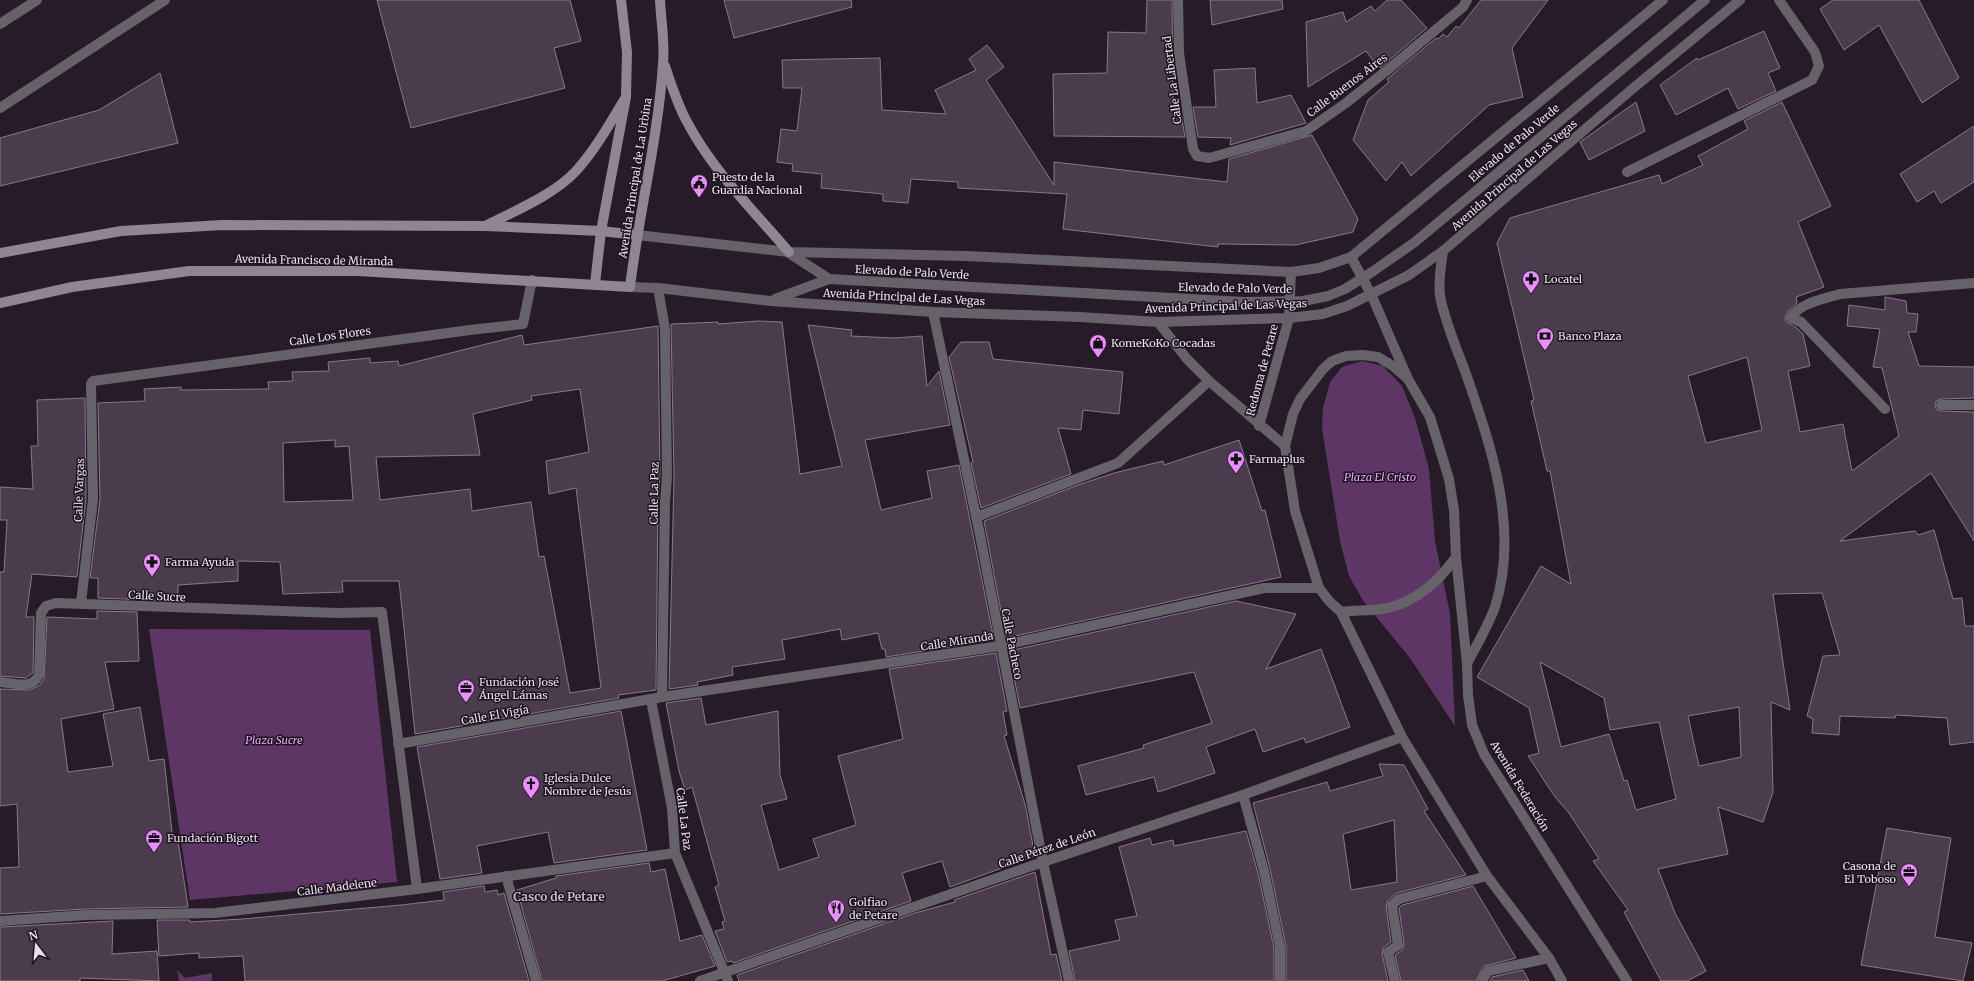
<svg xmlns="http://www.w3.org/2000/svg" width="1974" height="981" viewBox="0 0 1974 981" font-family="Merriweather,serif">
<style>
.green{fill:#5d3666}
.building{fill:#4a3c4d;stroke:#87788a;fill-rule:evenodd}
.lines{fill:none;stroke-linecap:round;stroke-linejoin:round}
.service{stroke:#676169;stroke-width:10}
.minor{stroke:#676169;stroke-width:10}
.tertiary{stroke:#676169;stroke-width:10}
.secondary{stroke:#908693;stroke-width:10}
.tertiary-bridge{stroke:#676169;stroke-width:10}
.labels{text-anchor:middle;stroke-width:3;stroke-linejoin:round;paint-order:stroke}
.street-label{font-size:11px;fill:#e8dfea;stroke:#1e1220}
.poi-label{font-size:11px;fill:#e8dfea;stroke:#1e1220;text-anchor:start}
.park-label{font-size:11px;font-style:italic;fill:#e9acf7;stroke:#1e1220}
.neighbourhood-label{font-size:12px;font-weight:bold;fill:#c8b7cb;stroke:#1e1220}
</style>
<rect width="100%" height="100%" fill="#271b2a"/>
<!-- green -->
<g class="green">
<polygon points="1362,361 1383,366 1402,386 1415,418 1429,469 1435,541 1450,614 1455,726 1410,658 1364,602 1349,576 1340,541 1322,428 1323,408 1330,382 1342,367"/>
<polygon points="149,629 370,630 397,882 190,900"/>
<polygon points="177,970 185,978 212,973 212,981 179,981"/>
</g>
<!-- building -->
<g class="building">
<polygon points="377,0 570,0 581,41 554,48 565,88 411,128"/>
<polygon points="724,0 851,0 852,7 734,38"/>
<polygon points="1147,0 1172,0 1173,107 1180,107 1185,137 1054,136 1053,74 1107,73 1108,32 1146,33"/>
<polygon points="1210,0 1282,0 1283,9 1212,25"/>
<polygon points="1387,0 1401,0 1427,28 1380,68 1381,65 1378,67 1366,51 1308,87 1306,22 1343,12 1346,22 1371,6 1375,11"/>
<polygon points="1481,0 1548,0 1512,48 1523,97 1489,105 1411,176 1402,162 1386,181 1353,140 1368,100 1389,82 1387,79 1436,38 1438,39 1443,34 1447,37 1456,26 1459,28"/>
<polygon points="1833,0 1919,0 1959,78 1922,103 1879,25 1844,50 1820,9"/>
<polygon points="1764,31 1780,68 1768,73 1776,91 1738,109 1728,88 1676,115 1660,85 1697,58 1698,60"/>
<polygon points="987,45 1004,67 986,80 1054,185 1054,162 1227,182 1229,159 1312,135 1358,219 1353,232 1296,245 1218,244 1218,247 1063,229 1067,194 958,188 958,182 911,179 908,203 883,201 883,194 821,188 822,174 792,171 793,164 777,162 781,129 797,131 802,88 783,88 782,60 880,58 882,110 946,114 935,90 976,70 969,59"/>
<polygon points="1255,68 1257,103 1291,95 1306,123 1230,145 1231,138 1198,137 1193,107 1216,107 1214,70"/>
<polygon points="160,73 178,143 0,186 0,138 99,110"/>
<polygon points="1636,102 1645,131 1589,160 1580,142"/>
<path d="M1782,102l49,104 -33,16 26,65 -28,10 1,6 -7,6 -5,8 1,5 11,6 6,6 7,32 -22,5 12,61 43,-8 9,47 47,-35 -17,-68 -9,-1 7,-38 -33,-3 2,-21 36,5v-13l21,4 1,12 11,1 -2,18h-8l11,34 55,1v31l-33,1 -5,2 -1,4 1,4 5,2 33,1v129l-43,-68 -91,68 75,-10 3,4 16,-5 19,69 9,-1 3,28h9v116l-24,3 -3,-27 -51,-3 -1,3 -55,-2 -1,19 -27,-2 1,-14 -6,-3 16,-60 17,-1 -18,-62 -49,1 17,116 -19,-8 2,90 -10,30 -45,-15 10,47 -70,15 17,44 31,58 -19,10h-26l-37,-69 4,-2 -35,-49 6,-2 -30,-46 -14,-16 -27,-41 11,-3 -10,-45 -52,-31 64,-111 30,18 -21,-113h-3l-16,-70 3,-1 -37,-157 13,-25 149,-43 3,9 41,-19 -5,-9 50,-27 -4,-8zM1747,357l15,73 -56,13 -18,-67zM1540,662l64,36 6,32 49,-8 17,77 -40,11 -9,-30 -3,1 -15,-47 -48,13zM1739,707l2,50 -42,9 -11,-50z"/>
<polygon points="1974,126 1974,182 1941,203 1934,191 1917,202 1900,174"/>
<polygon points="758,321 782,322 800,474 842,466 808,325 852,330 851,336 894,338 922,336 927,386 939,371 950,425 865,440 881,510 932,498 927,471 959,465 994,640 886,657 885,649 882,649 878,633 842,640 840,629 782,640 785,659 732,667 733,675 697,682 698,685 669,689 674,476 671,324 718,322 718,324"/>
<path d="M658,326l2,150 -2,26 -2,188 -38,5 1,3 -204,36 -16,-153h-57l1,11 -60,2 -3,-32 -42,-1v20l-60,4v16l-80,-3v-20h-8l10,-79 -2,-96 47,-2 -1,-12 37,-2v3l88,-1 -1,-7 25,-1 -1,-9 37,-1 -1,-9 42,-4v5l28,-2 1,5 123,-31 2,10zM580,389l9,63 -43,9 3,33 27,-6 25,200 -31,5 -26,-137 -5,1 -8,-55 -59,9 -2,-22 -90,11 -4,-43 104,-2 -7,-41 59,-14 -1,-4zM335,440v7l14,-1 4,54 -69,2 -1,-59z"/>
<polygon points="961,342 989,342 993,359 1123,372 1119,414 1083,410 1081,430 1058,428 1071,474 981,508 971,463 973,462 949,357"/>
<polygon points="85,398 86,499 77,577 32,574 26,617 34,617 33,673 26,678 0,676 0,572 4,572 7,520 0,520 0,487 33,489 31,446 38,446 37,400"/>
<polygon points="1239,440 1262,511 1265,510 1281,577 1006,638 984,521 1078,485 1114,473 1163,461 1164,465"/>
<polygon points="1236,601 1296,614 1266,669 1321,649 1350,727 1306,743 1304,738 1263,752 1255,729 1206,747 1215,773 1158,792 1154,777 1086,795 1078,766 1144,748 1143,745 1212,723 1194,672 1020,708 1009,651"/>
<polygon points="97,611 137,612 139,661 105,662 114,709 61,719 68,772 113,766 103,714 140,707 149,761 164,759 173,841 178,841 188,907 86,909 0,914 0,868 19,867 17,804 0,806 0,689 29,690 40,685 44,679 47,617 97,619"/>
<polygon points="996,653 1007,711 1003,712 1007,735 1004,736 1025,804 1035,856 950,887 942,861 902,873 911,901 733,963 732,961 727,962 715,931 724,929 722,922 725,921 715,887 719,885 692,787 685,790 679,771 666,703 701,698 706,725 778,711 780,775 787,799 761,805 779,870 819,857 813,839 856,825 838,756 903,739 889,669"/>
<polygon points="621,711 647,850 554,863 548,832 477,846 482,873 440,879 417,747"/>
<path d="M1379,764l25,1 24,44 -4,2 42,64 -69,18 -9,7 -2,6 5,36 -7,5 -2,6 6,28h-102v-35l-16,-77 -17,-66 74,-21 3,9 53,-15zM1394,820l3,62 -46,8 -8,-56z"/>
<polygon points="1887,828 1951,838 1935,937 1972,943 1963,981 1861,965"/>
<polygon points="1246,831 1258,873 1274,948 1274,981 1075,981 1069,951 1120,940 1115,920 1137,916 1119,847 1150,838 1152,845 1173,840 1174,846"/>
<polygon points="649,863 651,872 665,869 680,941 702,935 715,966 662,981 542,981 517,890 556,878 556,876"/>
<polygon points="1035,872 1051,955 1056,954 1062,981 739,981 737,975 915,913 955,902 954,900"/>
<polygon points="484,886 485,892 497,890 498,895 504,893 529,981 245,981 243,956 199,958 199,953 159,956 157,920 190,920 190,922 242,919 401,905 444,900 443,892"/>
<polygon points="1473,886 1516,958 1484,966 1476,981 1401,981 1395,955 1402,950 1404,944 1399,908 1402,905"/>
<polygon points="113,921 112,954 157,951 159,981 80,978 80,981 0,981 0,927"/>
<polygon points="1523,970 1529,981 1490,981 1492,977"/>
</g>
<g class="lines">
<!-- service -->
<g class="service">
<polyline points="0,24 37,0"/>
<polyline points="0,108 165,0"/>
</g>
<!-- minor -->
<g class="minor">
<polyline points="1178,0 1179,53 1193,149 1197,156 1209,158 1306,131 1346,103 1396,63 1463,7 1467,0"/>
<polyline points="1627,172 1812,80 1819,66 1815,52 1779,0"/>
<polyline points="658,288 665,329 667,476 665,502 662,697"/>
<polyline points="933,312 980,535 1043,862 1069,981"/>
<polyline points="1941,405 1974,405"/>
<path d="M1885,409l-84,-87 -10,-4c8,-15 33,-19 49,-24l134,-11"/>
<polyline points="976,517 1118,463 1209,381"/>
<polyline points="81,603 93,499 91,384 93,381 470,330 523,324 532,280"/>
<path d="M0,682c14,1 32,8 39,-7l2,-62 5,-7 10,-3 282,10 44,-1 35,277"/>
<polyline points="651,700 672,808 675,853 728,981"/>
<polyline points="398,744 662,697 1000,646 1264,588 1319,588"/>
<polyline points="1243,795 1264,871 1280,947 1280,981"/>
<polyline points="506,876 536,981"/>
<polyline points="0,921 86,915 215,913 417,889 675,853"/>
<polyline points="700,981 1043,862 1243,795 1402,737"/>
<polyline points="1395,981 1388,952 1398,945 1392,905 1399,899 1487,876"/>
<polyline points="1482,981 1488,971 1549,958"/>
</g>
<!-- tertiary -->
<g class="tertiary">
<polyline points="637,235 789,252 966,256 1291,272 1319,268 1351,257 1663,0"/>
<path d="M1443,251c-2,15 -5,31 -3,45 5,26 16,51 25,75 26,75 55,157 30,236 -7,19 -19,39 -28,57"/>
<polyline points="789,253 829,279"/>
<polyline points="1351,257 1371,294 1408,379 1430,417 1449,479 1454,510 1456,557 1467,664 1468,695 1472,725 1484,754 1627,981"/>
<polyline points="630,287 658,288 770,301 933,312 1080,317 1158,322 1289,318 1323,314 1347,306 1409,275 1443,251 1631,90 1740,0"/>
<polyline points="775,299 829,279"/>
<polyline points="1158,322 1187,359 1209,381 1285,446"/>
<polyline points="1408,379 1393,366 1378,357 1363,355 1346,356 1332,361 1323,369 1300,399 1293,414 1285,446 1295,511 1319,588 1329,601 1341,612 1402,737 1487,876 1549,958 1562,981"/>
<polyline points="1259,426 1289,318 1291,272"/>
<path d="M1341,612c15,-2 32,-1 47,-4 29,-7 51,-27 68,-51"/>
</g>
<!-- secondary -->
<g class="secondary">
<path d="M665,66c6,18 12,37 21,54 26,50 67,90 103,132"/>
<path d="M487,225c28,-14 68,-31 89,-54 19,-21 33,-46 48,-71"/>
<polyline points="0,253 121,231 222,225 485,226 601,231 637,235"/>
<polyline points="595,284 601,231 626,97 627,52 621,0"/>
<path d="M0,303l72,-16 117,-16h169l272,16c9,-75 28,-148 33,-223 2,-21 -2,-43 -3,-64"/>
</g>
<!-- tertiary-bridge -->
<polyline class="tertiary-bridge" points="829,279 1244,302 1303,301 1328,296 1345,289 1372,272 1415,242 1705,0"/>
</g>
<!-- icons -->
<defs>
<g id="civic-pin" transform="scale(0.9)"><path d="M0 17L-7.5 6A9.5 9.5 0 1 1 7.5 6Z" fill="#ea8dfd" stroke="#1e1220"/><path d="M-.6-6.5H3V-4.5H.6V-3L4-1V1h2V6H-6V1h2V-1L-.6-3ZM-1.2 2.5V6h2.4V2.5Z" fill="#111"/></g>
<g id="pharmacy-pin" transform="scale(0.9)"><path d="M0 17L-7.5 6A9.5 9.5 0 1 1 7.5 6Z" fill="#ea8dfd" stroke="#1e1220"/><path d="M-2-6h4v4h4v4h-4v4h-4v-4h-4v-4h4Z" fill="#111"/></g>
<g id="bank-pin" transform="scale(0.9)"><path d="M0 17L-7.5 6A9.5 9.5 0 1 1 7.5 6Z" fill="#ea8dfd" stroke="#1e1220"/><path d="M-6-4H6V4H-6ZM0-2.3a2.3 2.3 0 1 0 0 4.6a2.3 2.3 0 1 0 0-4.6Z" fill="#111"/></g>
<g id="shop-pin" transform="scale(0.9)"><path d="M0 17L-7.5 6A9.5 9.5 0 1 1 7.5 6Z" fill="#ea8dfd" stroke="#1e1220"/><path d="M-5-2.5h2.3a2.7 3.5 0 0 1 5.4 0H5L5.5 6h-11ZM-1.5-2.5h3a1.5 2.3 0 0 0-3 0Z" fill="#111"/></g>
<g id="office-pin" transform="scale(0.9)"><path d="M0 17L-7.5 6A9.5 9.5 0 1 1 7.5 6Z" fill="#ea8dfd" stroke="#1e1220"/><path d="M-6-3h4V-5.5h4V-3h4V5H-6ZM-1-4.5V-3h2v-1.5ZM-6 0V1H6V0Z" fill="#111"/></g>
<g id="church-pin" transform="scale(0.9)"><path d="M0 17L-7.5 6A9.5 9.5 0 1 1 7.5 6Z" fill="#ea8dfd" stroke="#1e1220"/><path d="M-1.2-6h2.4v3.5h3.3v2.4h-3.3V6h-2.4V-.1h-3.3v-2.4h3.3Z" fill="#111"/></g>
<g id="restaurant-pin" transform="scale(0.9)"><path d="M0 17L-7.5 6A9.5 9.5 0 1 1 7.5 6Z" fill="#ea8dfd" stroke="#1e1220"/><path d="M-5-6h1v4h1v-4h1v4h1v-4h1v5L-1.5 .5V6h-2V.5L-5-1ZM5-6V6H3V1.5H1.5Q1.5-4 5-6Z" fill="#111"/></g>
</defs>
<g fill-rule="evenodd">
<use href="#civic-pin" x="699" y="183"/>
<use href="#pharmacy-pin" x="1531" y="279"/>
<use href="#bank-pin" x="1545" y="336"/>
<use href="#shop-pin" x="1098" y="343"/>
<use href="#pharmacy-pin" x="1236" y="459"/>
<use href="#pharmacy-pin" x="152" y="562"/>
<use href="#office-pin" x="466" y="688"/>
<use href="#church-pin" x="531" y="784"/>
<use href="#office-pin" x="154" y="838"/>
<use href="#office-pin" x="1909" y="872"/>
<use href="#restaurant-pin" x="836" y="908"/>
</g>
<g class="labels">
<!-- street labels -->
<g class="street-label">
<text transform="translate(1172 80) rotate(-97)" y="4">Calle La Libertad</text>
<text transform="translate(1347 85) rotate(-37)" y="4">Calle Buenos Aires</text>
<text transform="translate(1514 143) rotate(-40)" y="4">Elevado de Palo Verde</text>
<text transform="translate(1514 175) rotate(-41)" y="4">Avenida Principal de Las Vegas</text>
<text transform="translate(635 178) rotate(-81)" y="4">Avenida Principal de La Urbina</text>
<text transform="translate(314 260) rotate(1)" y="4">Avenida Francisco de Miranda</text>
<text transform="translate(912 272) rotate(3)" y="4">Elevado de Palo Verde</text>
<text transform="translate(1235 288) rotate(1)" y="4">Elevado de Palo Verde</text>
<text transform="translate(904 297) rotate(3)" y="4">Avenida Principal de Las Vegas</text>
<text transform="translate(1226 306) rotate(-2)" y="4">Avenida Principal de Las Vegas</text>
<text transform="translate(330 336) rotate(-8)" y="4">Calle Los Flores</text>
<text transform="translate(1262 370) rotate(-75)" y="4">Redoma de Petare</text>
<text transform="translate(79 490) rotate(-88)" y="4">Calle Vargas</text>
<text transform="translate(654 493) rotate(-89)" y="4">Calle La Paz</text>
<text transform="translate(157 596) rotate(3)" y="4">Calle Sucre</text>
<text transform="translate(957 641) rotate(-9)" y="4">Calle Miranda</text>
<text transform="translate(1012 644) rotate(79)" y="4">Calle Pacheco</text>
<text transform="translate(495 715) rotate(-10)" y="4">Calle El Vigía</text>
<text transform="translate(1520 786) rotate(59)" y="4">Avenida Federación</text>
<text transform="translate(684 819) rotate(83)" y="4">Calle La Paz</text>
<text transform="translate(1047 848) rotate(-19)" y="4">Calle Pérez de León</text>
<text transform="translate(337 887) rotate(-7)" y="4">Calle Madelene</text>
</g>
<!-- poi labels -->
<g class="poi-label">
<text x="712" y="181">Puesto de la<tspan x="712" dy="13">Guardia Nacional</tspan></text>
<text x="1544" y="283">Locatel</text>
<text x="1558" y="340">Banco Plaza</text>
<text x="1111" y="347">KomeKoKo Cocadas</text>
<text x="1249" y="463">Farmaplus</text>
<text x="165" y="566">Farma Ayuda</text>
<text x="479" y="686">Fundación José<tspan x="479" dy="13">Ángel Lámas</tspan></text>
<text x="544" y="782">Iglesia Dulce<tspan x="544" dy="13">Nombre de Jesús</tspan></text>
<text x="167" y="842">Fundación Bigott</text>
<text x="1896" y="870" text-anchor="end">Casona de<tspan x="1896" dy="13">El Toboso</tspan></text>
<text x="849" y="906">Golfiao<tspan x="849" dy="13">de Petare</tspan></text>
</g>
<!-- park labels -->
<g class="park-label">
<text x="1380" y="481">Plaza El Cristo</text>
<text x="274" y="744">Plaza Sucre</text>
</g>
<!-- neighbourhood labels -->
<g class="neighbourhood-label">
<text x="559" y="901">Casco de Petare</text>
</g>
</g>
<!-- north arrow -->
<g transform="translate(36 945) rotate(344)" stroke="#1e1220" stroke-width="3" paint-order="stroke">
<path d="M0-3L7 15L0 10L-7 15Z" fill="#e8dfea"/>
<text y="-6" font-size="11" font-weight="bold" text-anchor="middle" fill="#e8dfea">N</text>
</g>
</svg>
